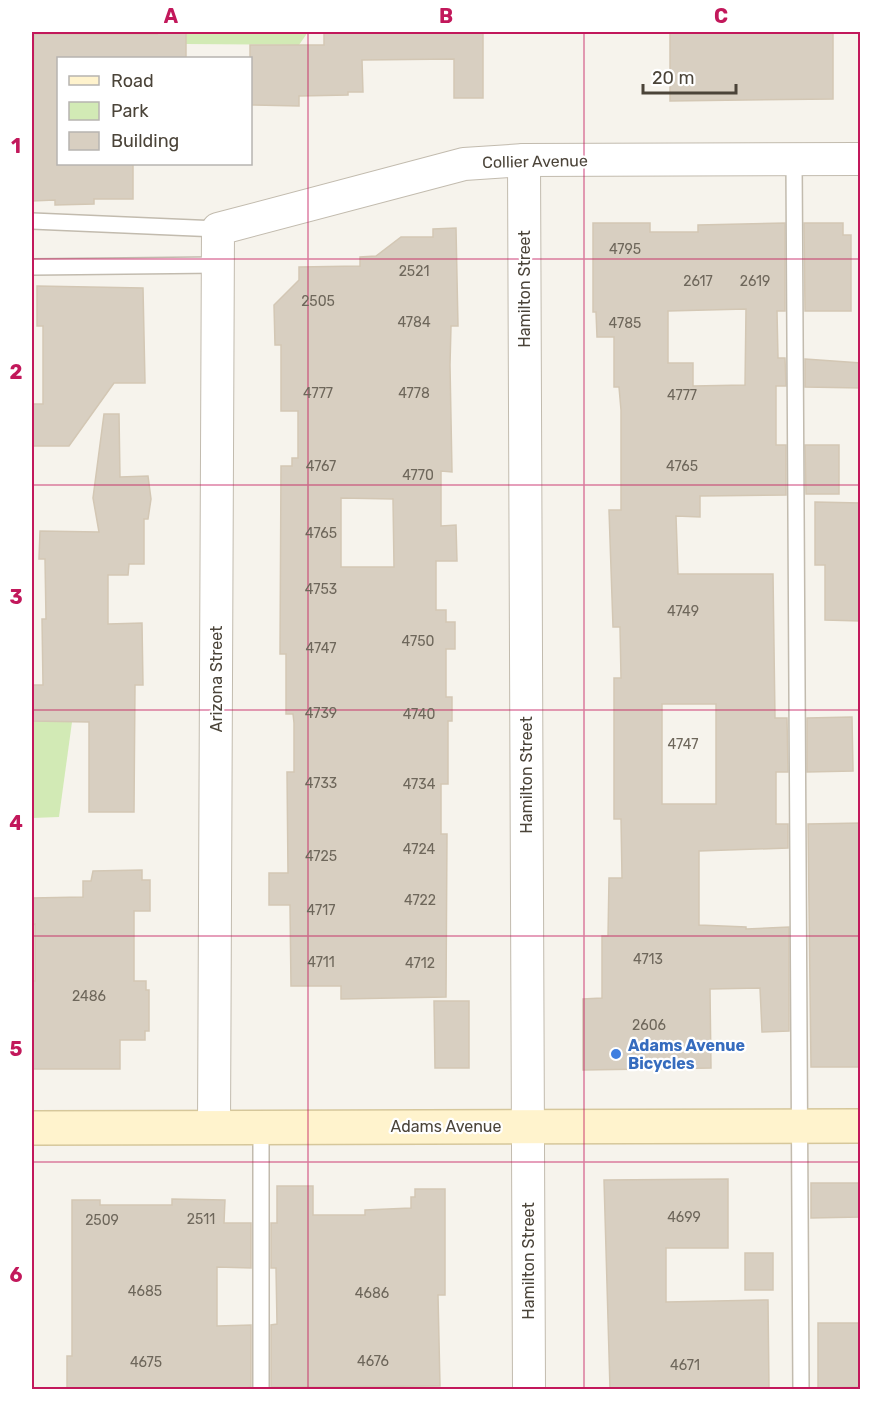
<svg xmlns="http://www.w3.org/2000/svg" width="892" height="1421" viewBox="0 0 892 1421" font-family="Rubik,sans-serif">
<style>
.green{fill:#d2eab5}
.building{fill:#d8cfc1;stroke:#d3c7b4;stroke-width:1.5;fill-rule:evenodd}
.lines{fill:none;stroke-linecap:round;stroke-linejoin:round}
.service-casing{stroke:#c2bbae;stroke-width:18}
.minor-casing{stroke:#c2bbae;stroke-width:34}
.secondary-casing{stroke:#d6c79b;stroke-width:36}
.service{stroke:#fff;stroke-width:15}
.minor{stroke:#fff;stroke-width:32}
.secondary{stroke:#fff3cd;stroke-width:33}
.grid{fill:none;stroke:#c2185b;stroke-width:1.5;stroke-opacity:0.55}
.shop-dot{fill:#3f7fe0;stroke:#fff;stroke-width:2}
.labels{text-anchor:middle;stroke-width:4.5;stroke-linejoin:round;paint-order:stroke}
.number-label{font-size:14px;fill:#6e675b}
.street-label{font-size:16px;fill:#4b4439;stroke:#fff}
.shop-label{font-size:16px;font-weight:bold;fill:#366cbe;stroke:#fff;text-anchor:start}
.neatline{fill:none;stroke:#c2185b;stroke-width:2}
.grid-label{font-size:20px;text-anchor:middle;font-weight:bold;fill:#c2185b}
</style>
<rect width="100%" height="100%" fill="#f6f3ec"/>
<!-- green -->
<g class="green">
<polygon points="186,32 308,32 299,45 186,44"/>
<polygon points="32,721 72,722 59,817 32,818"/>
</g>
<!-- building -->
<g class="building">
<polygon points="156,32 186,32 186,58 58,58 58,164 133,164 133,199 94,199 94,204 55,205 55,200 32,201 34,34 157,34"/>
<polygon points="324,32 483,32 483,98 454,98 454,59 362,60 363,92 348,92 348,95 299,96 299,106 250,105 250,45 324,45"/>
<polygon points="670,32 833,32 833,99 670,101"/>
<path d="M593,223h57v9h48v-7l87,-2v88h-8l1,47h7l1,28h-10v59h10v50l-86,1v21l-24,-1 2,58h95l2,144h12l1,54h-12v52h12v24l-89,3v74l47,2v2l43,-2v104l-27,1 -2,-44 -50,1 1,79 -128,2v-71l19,-1v-62h6l1,-58h13l-1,-59h-7v-141h7l-1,-51h-7l-4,-117h12v-100l-2,-23h-5v-50h-17l-1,-25h-3zM746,309l-1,76 -52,1v-23h-25v-52zM662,704h54v100h-54z"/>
<polygon points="804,223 843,223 843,235 851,235 851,311 805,311"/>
<path d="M456,228l2,98h-7l-1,39 2,107 -11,-1v55l15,-1 1,36h-21v49h10v12h9v27h-9v48h6v24h-4v63h-7v50h6l-1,163 -105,2v-13h-50l-1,-81h-21v-32h19l-1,-101h7v-49l-1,-9h-7v-60h-6l1,-188h11v-8h6v-47h-17v-66h-6l-1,-40 25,-25v-13l61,-1v-9l16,-1 25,-19h32v-8zM341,498l52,1 1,68h-53z"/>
<polygon points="37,286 143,288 145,383 114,383 69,446 32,446 32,404 43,404 43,326 37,326"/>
<polygon points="805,359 861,363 861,388 805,387"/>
<polygon points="104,414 119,414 120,477 148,476 151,499 148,519 144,519 144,564 129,564 128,575 108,575 108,624 142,623 143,685 135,685 134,812 89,812 89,722 32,721 32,685 43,685 42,619 46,619 45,559 39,559 40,531 99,532 93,498"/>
<polygon points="805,445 839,445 839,494 806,494"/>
<polygon points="815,502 861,503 860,621 825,620 825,565 815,565"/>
<polygon points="852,717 853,771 807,772 807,718"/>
<polygon points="861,823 861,1067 811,1067 808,824"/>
<polygon points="142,870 142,880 150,880 150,911 134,911 134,981 146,981 146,990 149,990 149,1031 145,1031 145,1040 120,1040 120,1069 32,1069 32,981 35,981 35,924 32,925 32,898 83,897 83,881 91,881 93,871"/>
<polygon points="434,1001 469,1001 469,1068 435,1068"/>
<polygon points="728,1179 728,1248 666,1248 666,1302 768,1300 769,1389 610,1389 604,1180"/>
<polygon points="811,1183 861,1183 861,1217 811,1218"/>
<polygon points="277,1186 313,1186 313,1215 365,1215 365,1210 411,1208 411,1197 415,1197 415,1189 445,1189 445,1295 438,1295 440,1386 271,1387 271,1325 277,1324 276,1268 271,1268 271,1223 277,1223"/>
<polygon points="172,1199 225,1200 224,1223 251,1223 251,1268 217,1267 217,1326 251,1325 251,1387 241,1389 67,1388 67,1356 72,1356 72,1200 100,1200 100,1205 172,1205"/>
<rect x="745" y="1253" width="28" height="37"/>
<polygon points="818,1323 861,1323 861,1387 818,1388"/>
</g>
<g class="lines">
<!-- service casing -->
<g class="service-casing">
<g id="service">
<polyline points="794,160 801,1390"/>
<polyline points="32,221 218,229"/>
<polyline points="32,267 218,265"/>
<polyline points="261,1126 261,1390"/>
</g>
</g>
<!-- minor casing -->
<g class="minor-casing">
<g id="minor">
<polyline points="524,160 529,1390"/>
<polyline points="214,1128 218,229 464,164 524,160 860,159"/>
</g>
</g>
<!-- secondary casing -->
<g class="secondary-casing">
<polyline id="secondary" points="32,1128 860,1126"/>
</g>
<!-- service -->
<use href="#service" class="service"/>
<!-- minor -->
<use href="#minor" class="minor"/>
<!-- secondary -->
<use href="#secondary" class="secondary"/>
</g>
<!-- grid -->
<path class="grid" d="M308,32v1358M584,32v1358M32,259h828M32,485h828M32,710h828M32,936h828M32,1162h828"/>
<!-- markers -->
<circle class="shop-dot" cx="616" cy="1054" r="6"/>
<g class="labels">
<!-- number labels -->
<g class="number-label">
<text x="625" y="254">4795</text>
<text x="414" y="276">2521</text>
<text x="698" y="286">2617</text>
<text x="755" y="286">2619</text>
<text x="318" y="306">2505</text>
<text x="414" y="327">4784</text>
<text x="625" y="328">4785</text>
<text x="318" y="398">4777</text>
<text x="414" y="398">4778</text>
<text x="682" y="400">4777</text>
<text x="321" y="471">4767</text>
<text x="682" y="471">4765</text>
<text x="418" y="480">4770</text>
<text x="321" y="538">4765</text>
<text x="321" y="594">4753</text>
<text x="683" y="616">4749</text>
<text x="418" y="646">4750</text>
<text x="321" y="653">4747</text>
<text x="321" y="718">4739</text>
<text x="419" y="719">4740</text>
<text x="683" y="749">4747</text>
<text x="321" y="788">4733</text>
<text x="419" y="789">4734</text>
<text x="419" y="854">4724</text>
<text x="321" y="861">4725</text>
<text x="420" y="905">4722</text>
<text x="321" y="915">4717</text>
<text x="648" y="964">4713</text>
<text x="321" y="967">4711</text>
<text x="420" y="968">4712</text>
<text x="89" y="1001">2486</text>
<text x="649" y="1030">2606</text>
<text x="684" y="1222">4699</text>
<text x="201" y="1224">2511</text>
<text x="102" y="1225">2509</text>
<text x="145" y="1296">4685</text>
<text x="372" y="1298">4686</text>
<text x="373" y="1366">4676</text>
<text x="146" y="1367">4675</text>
<text x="685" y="1370">4671</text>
</g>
<!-- street labels -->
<g class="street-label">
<text transform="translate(535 161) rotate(-1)" y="6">Collier Avenue</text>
<text transform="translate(524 289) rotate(-90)" y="6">Hamilton Street</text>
<text transform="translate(216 679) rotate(-90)" y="6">Arizona Street</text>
<text transform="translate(526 775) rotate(-90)" y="6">Hamilton Street</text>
<text x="446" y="1132">Adams Avenue</text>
<text transform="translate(528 1261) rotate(-90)" y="6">Hamilton Street</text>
</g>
<!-- shop labels -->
<g class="shop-label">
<text x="628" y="1051">Adams Avenue<tspan x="628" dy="18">Bicycles</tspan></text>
</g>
</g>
<!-- border -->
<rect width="892" height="1421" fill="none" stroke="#ffffff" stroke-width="66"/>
<!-- legend -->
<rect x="57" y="57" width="195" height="108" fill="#ffffff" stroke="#b7b4b0" stroke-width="1.5"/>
<rect x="69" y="76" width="30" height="9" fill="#fff3cd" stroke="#b7b4b0" stroke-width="1.5"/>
<text x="111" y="87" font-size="18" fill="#4b4439">Road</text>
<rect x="69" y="102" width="30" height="18" fill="#d2eab5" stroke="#b7b4b0" stroke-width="1.5"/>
<text x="111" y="117" font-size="18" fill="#4b4439">Park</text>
<rect x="69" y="132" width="30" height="18" fill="#d8cfc1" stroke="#b7b4b0" stroke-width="1.5"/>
<text x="111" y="147" font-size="18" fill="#4b4439">Building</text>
<!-- scale -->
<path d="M643 84v9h93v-9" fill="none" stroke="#4b4439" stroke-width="3"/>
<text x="652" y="84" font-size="18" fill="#4b4439" stroke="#ffffff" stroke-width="4.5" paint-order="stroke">20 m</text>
<rect x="33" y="33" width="826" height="1355" class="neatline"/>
<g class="grid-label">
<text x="171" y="23">A</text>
<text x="446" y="23">B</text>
<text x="721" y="23">C</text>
<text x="16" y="153">1</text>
<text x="16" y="379">2</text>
<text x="16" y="604">3</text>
<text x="16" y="830">4</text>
<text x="16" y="1056">5</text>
<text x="16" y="1282">6</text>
</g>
</svg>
